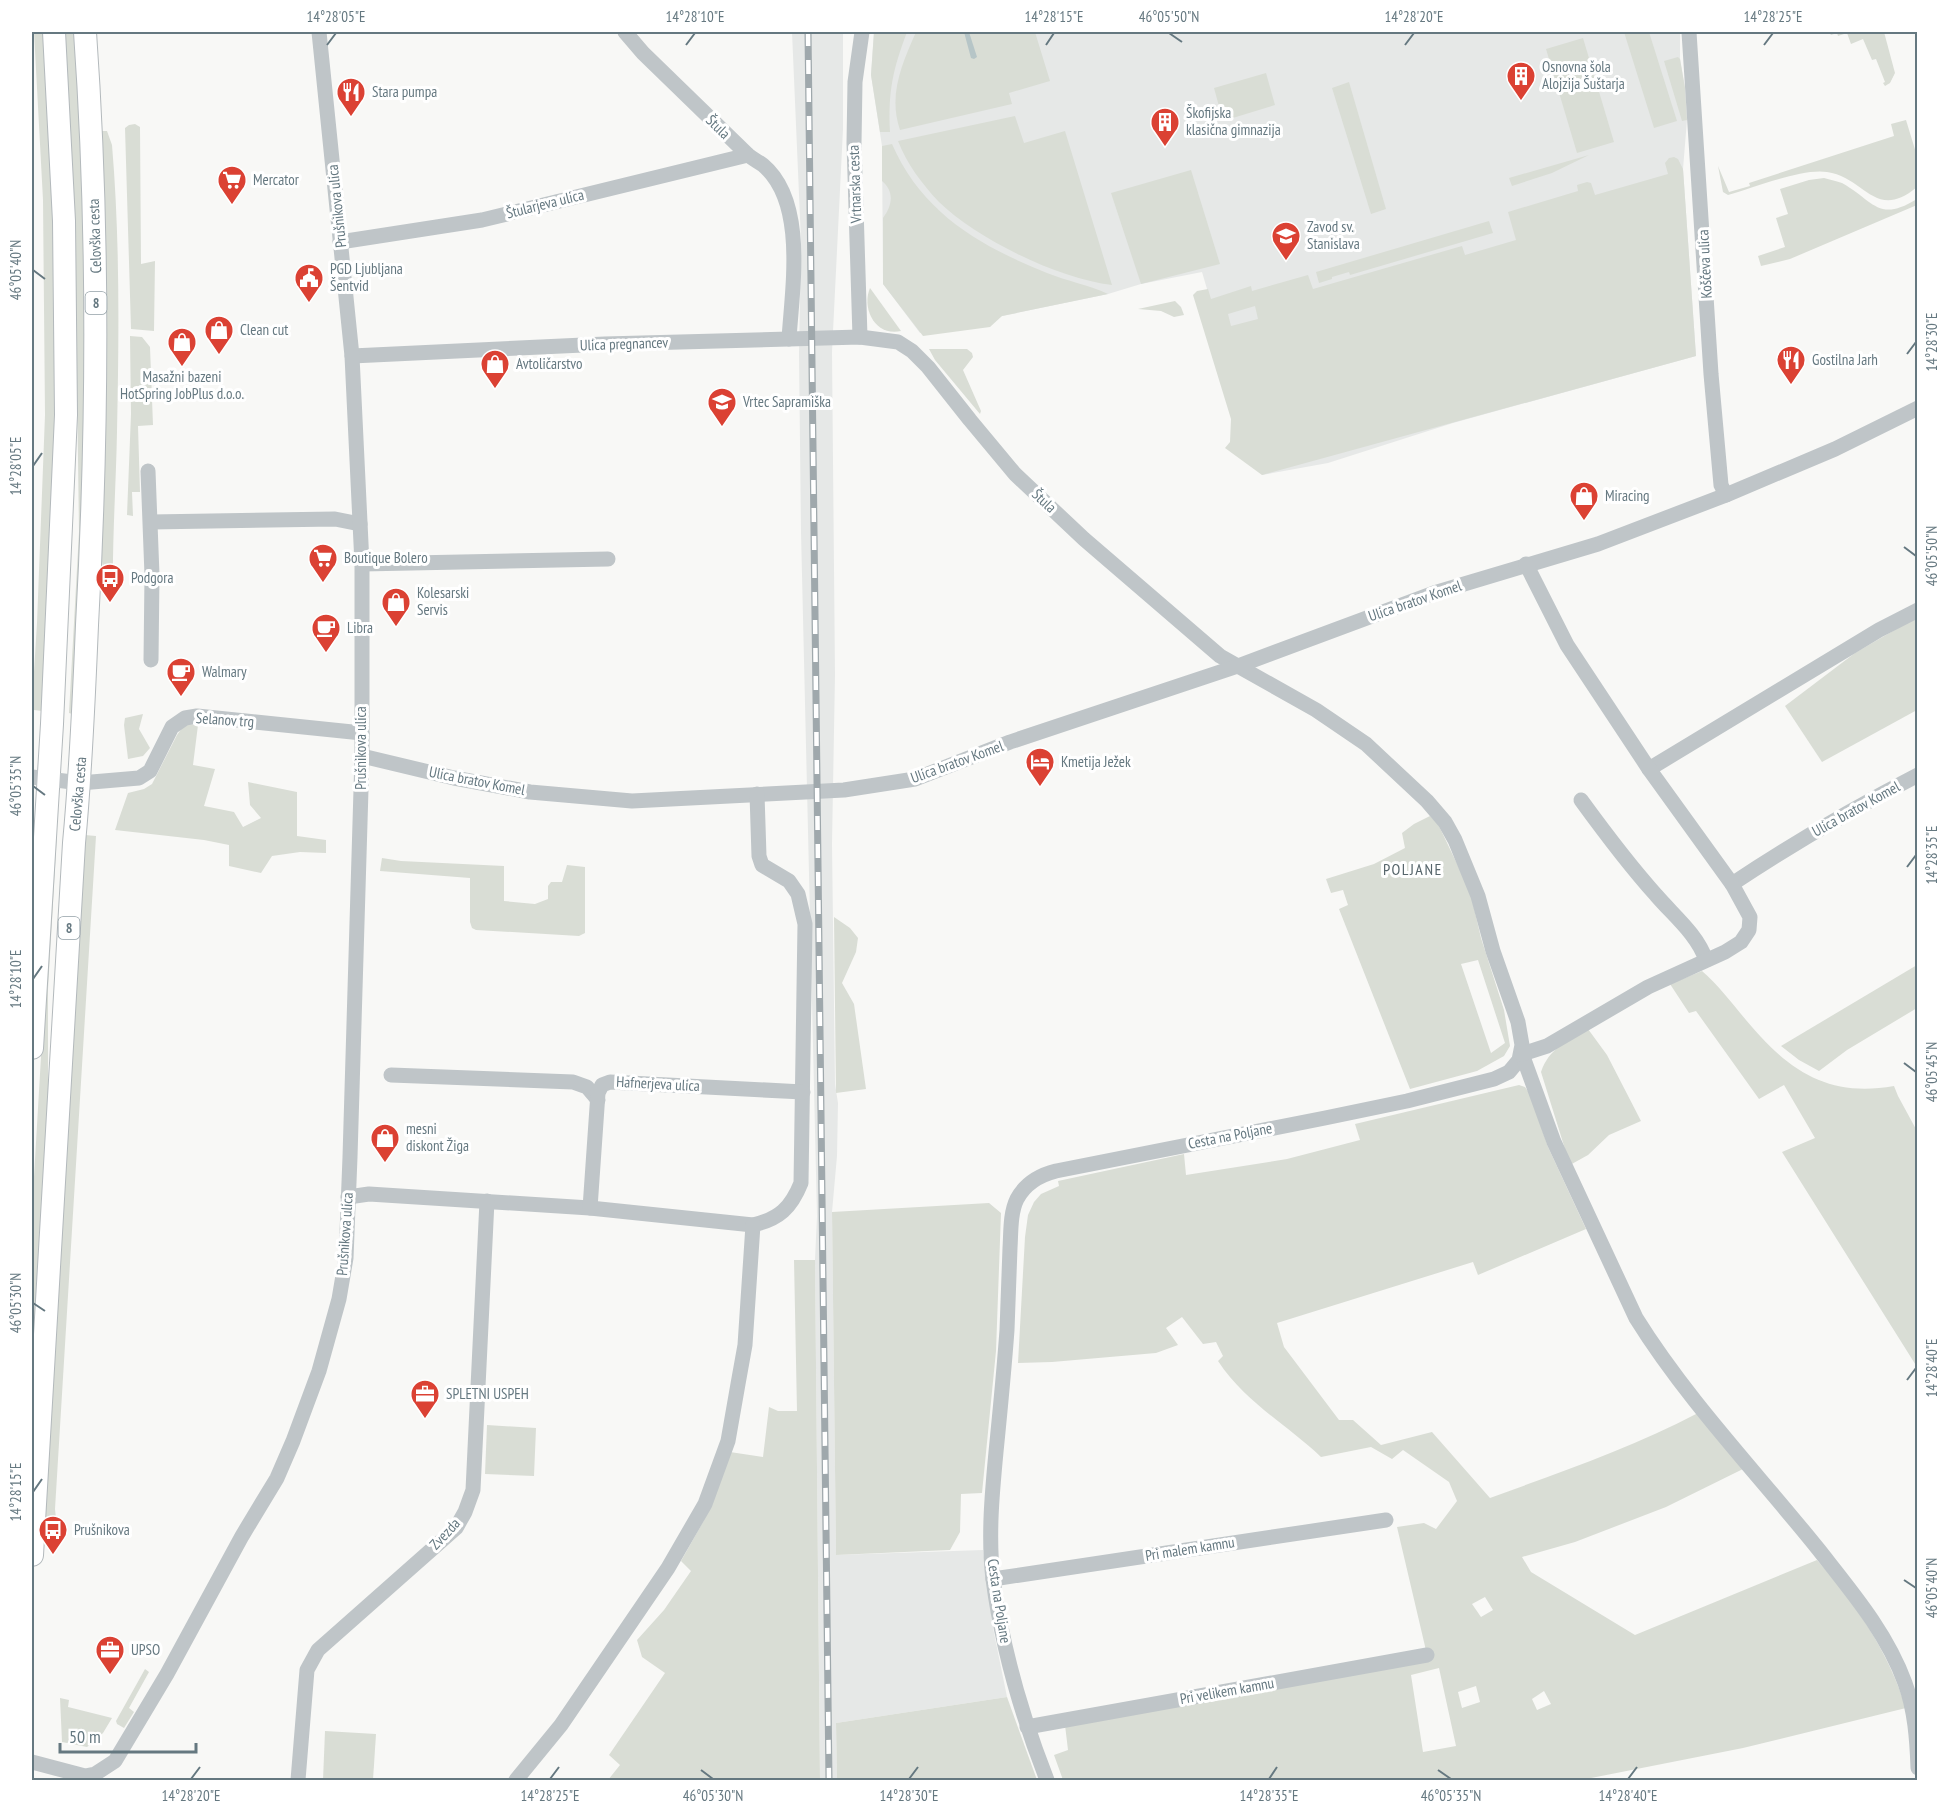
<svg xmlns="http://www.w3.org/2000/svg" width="1949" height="1812" viewBox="0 0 1949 1812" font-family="'PT Sans Narrow',sans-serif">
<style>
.built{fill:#e6e8e7}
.green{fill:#d9ddd5;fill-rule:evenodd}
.water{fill:#b6c5c7}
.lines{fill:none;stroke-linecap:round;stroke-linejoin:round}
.primary-casing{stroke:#b3b9bc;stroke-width:24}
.street{stroke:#bfc5c8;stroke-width:15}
.primary{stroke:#fff;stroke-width:22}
.rail-casing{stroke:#9fa8ac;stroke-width:7}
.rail{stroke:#fff;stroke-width:4.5;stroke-dasharray:14;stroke-linecap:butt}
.ticks{fill:none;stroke:#657880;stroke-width:2}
.labels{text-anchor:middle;stroke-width:6;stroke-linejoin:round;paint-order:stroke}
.shield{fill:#fff;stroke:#93a0a6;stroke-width:1.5}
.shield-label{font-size:14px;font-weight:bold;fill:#657880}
.poi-label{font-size:15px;fill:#657880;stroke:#fff;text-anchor:start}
.street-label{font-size:15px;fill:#657880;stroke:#fff}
.neighbourhood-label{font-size:16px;letter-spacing:1.5px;fill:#56656b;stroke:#fff}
.neatline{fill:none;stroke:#657880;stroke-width:2}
.ticks-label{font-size:15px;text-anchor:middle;fill:#657880}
</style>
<rect width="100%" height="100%" fill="#f8f8f6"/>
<!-- built -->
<g class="built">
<polygon points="792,32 843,32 843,129 832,352 835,675 832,844 835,1084 838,1103 837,1156 832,1212 836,1555 983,1550 993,1628 1007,1697 836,1723 837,1780 820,1780 815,1260 817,1216 801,532 799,354 801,241"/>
<polygon points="874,32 1680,32 1680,59 1685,88 1687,120 1683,169 1696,356 1453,423 1328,463 1262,475 1202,272 1141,284 1108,294 920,333 883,284 882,146 871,75"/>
</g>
<!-- green -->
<g class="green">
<polygon points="34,32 44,32 54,200 56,414 42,711 34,710 32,704 37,623 45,415 43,200"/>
<polygon points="64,32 75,32 85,239 85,461 72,714 69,713 79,532 75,238"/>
<path d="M874,32h33c-14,37 -19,59 -17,100h-10l-9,-57z"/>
<path d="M916,32h119l15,49 -41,12 3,11 -112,26c-12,-35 2,-66 16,-98z"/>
<polygon points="1624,32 1649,32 1677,121 1654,128"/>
<polygon points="1829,32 1884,32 1895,73 1890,83 1885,86 1883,83 1885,82 1876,59 1872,60 1863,39 1851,44 1847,33 1838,36 1837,33 1831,35"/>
<polygon points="1583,38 1614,142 1577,153 1546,49"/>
<polygon points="1678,57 1680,59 1685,88 1687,120 1682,121 1664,61"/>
<polygon points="1266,73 1275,105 1223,121 1214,88"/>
<polygon points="1349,82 1386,209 1371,214 1332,88"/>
<path d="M1015,116l9,27 41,-12 47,154c-53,-6 -135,-46 -173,-83 -17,-18 -32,-38 -41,-61z"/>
<path d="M1906,120l11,36v31c-42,35 -52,-10 -90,-15 -25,-4 -74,16 -99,23l-5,-3 -5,-26 11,26 21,-6 -1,-3 145,-47 -3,-12z"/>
<polygon points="135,124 140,127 141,264 155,261 154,331 131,329 125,128 129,125"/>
<path d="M100,131h7l5,14c8,94 7,192 5,287 -1,54 -5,109 -4,164l-6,-1 -6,-40 5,-124v-97z"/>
<path d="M892,144c30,69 88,102 155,129 20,8 42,12 61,21l-106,22 -12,11 -67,9 -40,-52v-66c9,-12 12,-26 -1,-37v-35z"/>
<polygon points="1589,155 1552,173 1512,186 1509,178"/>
<path d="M1674,157l4,2 5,10 13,187 -434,119 -37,-27 5,-6 1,-23 -38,-124 4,-4 11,-2 3,10 40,-13 1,5 56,-16 5,14 149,-43 3,9 51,-15 -8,-28 70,-21 -1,-6 10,-3 4,1 4,12 73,-21 -3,-11 4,-5zM1255,306l3,13 -27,7 -3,-12z"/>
<polygon points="1191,170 1220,264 1141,284 1111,193"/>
<path d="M1824,178c6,2 13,3 18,5 32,18 36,40 75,16v6l-127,54 -29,7 -3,-10 27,-9 -9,-29 12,-4 -8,-25 29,-9z"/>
<polygon points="1489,221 1493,233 1350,275 1349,272 1332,277 1332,279 1319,283 1316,272"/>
<path d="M870,288l31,43c-25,6 -40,-22 -31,-43z"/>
<polygon points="1175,301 1181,307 1184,315 1174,317 1161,311 1138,309"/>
<polygon points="130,336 142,337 150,347 153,425 138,426 140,492 132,492 133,516 127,515 131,414"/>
<polygon points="929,349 967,349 972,353 973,357 963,370 981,411 980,414 935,360"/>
<polygon points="1917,617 1917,710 1822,762 1785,706 1855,653"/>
<polygon points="143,714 139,729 150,748 143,756 128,759 124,725 125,718"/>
<polygon points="189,724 198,725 193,765 215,769 204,806 234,812 243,827 261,818 250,805 248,782 297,792 297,836 326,840 326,853 300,852 272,856 261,873 229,866 229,845 204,840 115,830 128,793 144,789 152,784 177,735 182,728"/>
<path d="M1430,816l8,8 32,67 11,47 23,72 6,36 -6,10 -27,15 -67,18 -71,-180 9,-4 -5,-15 -12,3 -5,-14 48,-15 31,-16 -3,-15 12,-9zM1478,960l27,83 -14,10 -30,-89z"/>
<polygon points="54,834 57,834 48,989 48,1109 32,1393 32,1211"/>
<polygon points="85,835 96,836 55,1509 57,1528 56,1546 50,1545 44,1516"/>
<polygon points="382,858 401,861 504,866 504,901 535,904 548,899 548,886 551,882 562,882 567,865 585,867 585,933 579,936 476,930 472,928 470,922 470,878 380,871"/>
<polygon points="834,917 850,928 858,938 856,952 842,983 854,1004 866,1089 836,1093"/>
<polygon points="1917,965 1917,1008 1847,1050 1819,1071 1799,1060 1781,1046"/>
<path d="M1702,971c22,19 38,44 59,66 38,41 76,59 133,49l4,10 19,35v236l-135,-215 33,-14 -31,-53 -25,14 -63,-88 -7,2 -19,-29z"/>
<path d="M1588,1029l19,26 34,66 -32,14 -21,20 -18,10 -29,-93c8,-24 27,-31 47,-43z"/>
<path d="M1519,1085l6,2 5,7 18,53 38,82 -108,46 -5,-13 -196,61 7,24 55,73h14l28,25 51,-13 58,66c71,-26 141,-50 208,-85l45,56 -77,38 -91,35 -53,15 9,15 104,63 182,-75c39,44 71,91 89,148l-163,40 -162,32h-518l-9,-25 14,-5 -3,-25 363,-66 -31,-132 27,-4 12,6 21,-28 -8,-19 -46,-32 -11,9 -21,-12 -50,10c-36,-34 -75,-54 -103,-96l5,-5 -7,-14 -13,2 -21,-27 -16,11 12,17 -22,8 -104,9 -34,1 7,-126 3,-22 6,-13 7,-8 18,-8 -1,-5 126,-27 2,21 101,-16 73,-19 -5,-16zM1485,1597l8,13 -12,7 -9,-13zM1439,1668l17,78 -33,6 -12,-77zM1476,1686l4,16 -18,6 -4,-16zM1544,1691l7,13 -14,6 -5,-11z"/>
<polygon points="989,1203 1001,1213 996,1351 982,1493 961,1494 960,1532 950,1550 836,1555 832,1212"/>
<polygon points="794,1260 815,1260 820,1780 608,1780 620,1765 609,1755 665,1673 642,1657 637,1640 664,1610 691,1571 681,1561 703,1522 730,1452 763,1457 769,1407 778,1411 797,1411"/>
<polygon points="487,1425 536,1428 534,1476 485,1474"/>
<polygon points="145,1669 149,1672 129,1708 134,1712 124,1728 117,1724 116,1721"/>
<polygon points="1007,1697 1037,1780 837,1780 836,1723"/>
<polygon points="60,1698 69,1700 68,1707 112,1718 103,1733 87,1747 62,1742"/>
<polygon points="325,1731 376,1734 373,1780 323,1780"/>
</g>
<!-- water -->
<polygon class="water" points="964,32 969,32 977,57 974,59 971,58"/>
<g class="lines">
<!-- primary casing -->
<g class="primary-casing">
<g id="primary">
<polyline points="32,1048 52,724 66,415 64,221 54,32"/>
<path d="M32,1555l42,-712c7,-73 10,-145 13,-218 11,-198 12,-396 -2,-593"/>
</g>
</g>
<!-- street -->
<g class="street">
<path d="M625,32l18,21 105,102c5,4 11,7 15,10 44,37 29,124 26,174"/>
<polyline points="1689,32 1711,374 1721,485 1726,495"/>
<polyline points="340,242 482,220 748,155"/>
<polyline points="860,337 854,143 855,82 862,32"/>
<path d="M352,356l253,-12 255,-7 38,5 14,9 16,16 42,53 45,54 69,65 136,117 96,54 50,34 61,57 18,21 10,18 23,56 15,55 25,71 4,23 -3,15 -10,12 -15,7 -87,22 -82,17 -269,53c-16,4 -31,13 -39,28 -7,14 -6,34 -7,49 -1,28 -2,55 -3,82 -3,41 -7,82 -11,122 -4,42 -8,85 -3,127 9,69 29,137 54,201"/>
<polyline points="148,471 152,575 151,660"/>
<polyline points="151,522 335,519 360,524"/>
<polyline points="362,564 608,559"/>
<polyline points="362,756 454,778 530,792 632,801 844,790 915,779 1010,742 1238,666 1434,593 1598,544 1726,495 1835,449 1918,408"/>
<polyline points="1649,769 1879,630 1918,610"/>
<polyline points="32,777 80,783 139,778 150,771 172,727 185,718 197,716 362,733"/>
<path d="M1581,800c24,33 48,65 75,95 18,21 41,39 50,65"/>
<path d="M1732,884c60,-40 122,-76 186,-109"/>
<path d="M1522,1054l32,88 82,176c51,82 122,156 183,232 33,42 68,83 86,133 10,27 12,57 13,85"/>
<polyline points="1522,1054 1547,1046 1648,987 1725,952 1741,942 1749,930 1750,917 1732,884 1649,769 1567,645 1526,564"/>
<polyline points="391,1075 573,1082 587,1087 598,1100"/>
<path d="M348,1197l21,-3 221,14 163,17c26,-6 38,-17 48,-42l4,-259 -7,-30 -9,-13 -27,-16 -3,-9 -2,-62"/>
<polyline points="590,1208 598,1093 602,1085 610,1082 803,1092"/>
<polyline points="993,1579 1386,1520"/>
<polyline points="1027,1727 1427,1655"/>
<polyline points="32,1762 85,1776 95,1774 115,1761 167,1674 242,1536 277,1478 293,1441 319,1371 339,1299 346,1258 350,1157 362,756 362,564 352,356 319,32"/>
<polyline points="298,1780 307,1670 318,1650 456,1528 465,1512 473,1490 487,1201"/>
<polyline points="516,1780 561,1725 668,1568 705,1504 728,1441 738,1384 745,1345 753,1225"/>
</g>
<!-- primary -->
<use href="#primary" class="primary"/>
<!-- rail casing -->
<g class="rail-casing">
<polyline id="rail" points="808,32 829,1780"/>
</g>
<!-- rail -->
<use href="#rail" class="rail"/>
</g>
<!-- ticks -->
<path class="ticks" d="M1169,33l13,9M327,45l9,-12M686,45l9,-12M1046,45l8,-12M1405,45l9,-12M1764,45l9,-12M33,270l12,9M1907,354l9,-12M33,466l9,-13M1904,547l12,9M33,786l12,9M1907,867l9,-12M33,979l9,-13M1904,1063l12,9M33,1303l12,8M1907,1380l9,-12M33,1492l9,-13M1904,1580l12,8M701,1770l12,9M1438,1770l13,9M191,1779l9,-12M550,1779l9,-12M909,1779l9,-12M1269,1779l8,-12M1628,1779l9,-12"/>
<!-- icons -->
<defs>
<g id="building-pin" transform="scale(1.5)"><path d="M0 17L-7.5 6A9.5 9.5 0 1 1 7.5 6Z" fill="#db4133" stroke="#fff"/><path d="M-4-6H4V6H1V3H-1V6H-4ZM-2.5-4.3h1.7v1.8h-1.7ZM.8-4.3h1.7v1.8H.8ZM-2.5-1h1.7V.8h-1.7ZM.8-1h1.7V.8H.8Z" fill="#fff"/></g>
<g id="restaurant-pin" transform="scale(1.5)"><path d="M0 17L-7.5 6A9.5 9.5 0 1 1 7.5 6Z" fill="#db4133" stroke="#fff"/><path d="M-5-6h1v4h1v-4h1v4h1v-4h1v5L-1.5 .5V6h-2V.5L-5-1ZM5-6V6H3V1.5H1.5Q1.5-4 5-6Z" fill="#fff"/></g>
<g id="supermarket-pin" transform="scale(1.5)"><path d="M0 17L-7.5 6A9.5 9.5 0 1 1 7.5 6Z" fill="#db4133" stroke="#fff"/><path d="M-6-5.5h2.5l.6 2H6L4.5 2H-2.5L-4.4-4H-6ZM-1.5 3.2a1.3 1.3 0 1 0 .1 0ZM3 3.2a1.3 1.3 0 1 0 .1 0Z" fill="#fff"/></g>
<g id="school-pin" transform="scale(1.5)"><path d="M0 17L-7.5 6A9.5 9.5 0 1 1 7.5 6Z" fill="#db4133" stroke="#fff"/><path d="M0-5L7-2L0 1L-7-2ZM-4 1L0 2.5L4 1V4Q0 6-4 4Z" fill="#fff"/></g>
<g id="civic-pin" transform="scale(1.5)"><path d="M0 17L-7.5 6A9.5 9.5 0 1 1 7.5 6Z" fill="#db4133" stroke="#fff"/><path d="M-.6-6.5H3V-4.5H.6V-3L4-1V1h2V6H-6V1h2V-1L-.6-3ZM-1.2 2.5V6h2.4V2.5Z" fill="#fff"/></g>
<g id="shop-pin" transform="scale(1.5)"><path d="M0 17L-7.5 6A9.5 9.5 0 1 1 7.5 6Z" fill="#db4133" stroke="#fff"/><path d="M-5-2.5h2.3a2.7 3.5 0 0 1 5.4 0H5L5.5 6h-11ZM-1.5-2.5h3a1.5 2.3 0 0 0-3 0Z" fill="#fff"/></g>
<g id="bus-pin" transform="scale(1.5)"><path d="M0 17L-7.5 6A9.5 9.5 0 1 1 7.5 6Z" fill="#db4133" stroke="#fff"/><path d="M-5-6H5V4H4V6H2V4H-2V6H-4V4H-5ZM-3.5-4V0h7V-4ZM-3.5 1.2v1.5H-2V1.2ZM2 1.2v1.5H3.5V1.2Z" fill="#fff"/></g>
<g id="cafe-pin" transform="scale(1.5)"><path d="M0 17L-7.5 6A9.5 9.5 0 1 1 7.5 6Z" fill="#db4133" stroke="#fff"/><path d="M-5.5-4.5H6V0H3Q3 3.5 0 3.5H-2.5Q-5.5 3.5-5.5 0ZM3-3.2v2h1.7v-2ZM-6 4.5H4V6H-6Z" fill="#fff"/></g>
<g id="hotel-pin" transform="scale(1.5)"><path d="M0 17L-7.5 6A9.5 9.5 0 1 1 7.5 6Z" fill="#db4133" stroke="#fff"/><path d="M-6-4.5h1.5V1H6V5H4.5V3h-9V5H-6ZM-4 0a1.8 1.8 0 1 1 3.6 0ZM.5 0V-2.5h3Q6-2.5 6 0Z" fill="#fff"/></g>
<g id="office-pin" transform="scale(1.5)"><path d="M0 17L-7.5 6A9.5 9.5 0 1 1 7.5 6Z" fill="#db4133" stroke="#fff"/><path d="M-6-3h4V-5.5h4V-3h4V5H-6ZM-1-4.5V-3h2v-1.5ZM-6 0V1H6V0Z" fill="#fff"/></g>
</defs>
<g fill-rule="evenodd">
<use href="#building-pin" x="1521" y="76"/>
<use href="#restaurant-pin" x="351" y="92"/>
<use href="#building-pin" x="1165" y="122"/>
<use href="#supermarket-pin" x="232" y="180"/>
<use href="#school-pin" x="1286" y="236"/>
<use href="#civic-pin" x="309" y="278"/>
<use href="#shop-pin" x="219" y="330"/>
<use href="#shop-pin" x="182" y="342"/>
<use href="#restaurant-pin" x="1791" y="360"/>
<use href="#shop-pin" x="495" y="364"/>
<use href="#school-pin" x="722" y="402"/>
<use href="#shop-pin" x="1584" y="496"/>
<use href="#supermarket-pin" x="323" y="558"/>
<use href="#bus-pin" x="110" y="578"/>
<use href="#shop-pin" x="396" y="602"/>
<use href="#cafe-pin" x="326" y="628"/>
<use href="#cafe-pin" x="181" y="672"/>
<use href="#hotel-pin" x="1040" y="762"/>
<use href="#shop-pin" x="385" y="1138"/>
<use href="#office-pin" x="425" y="1394"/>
<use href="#bus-pin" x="53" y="1530"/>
<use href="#office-pin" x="110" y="1650"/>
</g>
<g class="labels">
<!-- shield labels -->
<g class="shield">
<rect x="85.5" y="292" width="21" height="22" rx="4.5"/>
<rect x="58.5" y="917" width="21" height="22" rx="4.5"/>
</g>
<g class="shield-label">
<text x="96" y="308">8</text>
<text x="69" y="933">8</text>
</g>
<!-- poi labels -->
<g class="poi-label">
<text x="1542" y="72">Osnovna šola<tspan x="1542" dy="17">Alojzija Šuštarja</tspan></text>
<text x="372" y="97">Stara pumpa</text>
<text x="1186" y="118">Škofijska<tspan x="1186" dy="17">klasična gimnazija</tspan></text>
<text x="253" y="185">Mercator</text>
<text x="1307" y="232">Zavod sv.<tspan x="1307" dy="17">Stanislava</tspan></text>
<text x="330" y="274">PGD Ljubljana<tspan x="330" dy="17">Šentvid</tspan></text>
<text x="240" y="335">Clean cut</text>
<text x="1812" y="365">Gostilna Jarh</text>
<text x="516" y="369">Avtoličarstvo</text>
<text x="182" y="382" text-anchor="middle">Masažni bazeni<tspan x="182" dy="17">HotSpring JobPlus d.o.o.</tspan></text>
<text x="743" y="407">Vrtec Sapramiška</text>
<text x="1605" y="501">Miracing</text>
<text x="344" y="563">Boutique Bolero</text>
<text x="131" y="583">Podgora</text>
<text x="417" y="598">Kolesarski<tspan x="417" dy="17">Servis</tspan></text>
<text x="347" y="633">Libra</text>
<text x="202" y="677">Walmary</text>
<text x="1061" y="767">Kmetija Ježek</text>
<text x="406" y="1134">mesni<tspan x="406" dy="17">diskont Žiga</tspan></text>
<text x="446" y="1399">SPLETNI USPEH</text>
<text x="74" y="1535">Prušnikova</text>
<text x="131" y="1655">UPSO</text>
</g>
<!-- street labels -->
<g class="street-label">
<text transform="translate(718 127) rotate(44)" y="5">Štula</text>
<text transform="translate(855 184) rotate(-92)" y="5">Vrtnarska cesta</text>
<text transform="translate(545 204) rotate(-14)" y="5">Štularjeva ulica</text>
<text transform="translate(337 206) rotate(-96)" y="5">Prušnikova ulica</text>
<text transform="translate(95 236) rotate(-92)" y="5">Celovška cesta</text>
<text transform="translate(1705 264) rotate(-93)" y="5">Koščeva ulica</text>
<text transform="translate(624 344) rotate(-2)" y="5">Ulica pregnancev</text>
<text transform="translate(1044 501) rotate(43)" y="5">Štula</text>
<text transform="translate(1415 601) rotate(-19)" y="5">Ulica bratov Komel</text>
<text transform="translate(225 720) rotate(4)" y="5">Selanov trg</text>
<text transform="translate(361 748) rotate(-90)" y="5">Prušnikova ulica</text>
<text transform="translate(957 762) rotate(-20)" y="5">Ulica bratov Komel</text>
<text transform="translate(477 781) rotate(11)" y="5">Ulica bratov Komel</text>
<text transform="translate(78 794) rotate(-85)" y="5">Celovška cesta</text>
<text transform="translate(1856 809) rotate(-29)" y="5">Ulica bratov Komel</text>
<text transform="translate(658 1084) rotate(3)" y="5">Hafnerjeva ulica</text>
<text transform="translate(1230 1136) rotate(-11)" y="5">Cesta na Poljane</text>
<text transform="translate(345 1234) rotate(-86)" y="5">Prušnikova ulica</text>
<text transform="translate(445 1534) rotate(-47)" y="5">Zvezda</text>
<text transform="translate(1190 1549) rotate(-9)" y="5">Pri malem kamnu</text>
<text transform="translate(999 1601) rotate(81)" y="5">Cesta na Poljane</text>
<text transform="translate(1227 1691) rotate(-10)" y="5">Pri velikem kamnu</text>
</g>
<!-- neighbourhood labels -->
<g class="neighbourhood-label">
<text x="1413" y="875">POLJANE</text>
</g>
</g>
<!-- border -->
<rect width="1949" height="1812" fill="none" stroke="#ffffff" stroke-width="66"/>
<!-- scale -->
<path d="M60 1743v9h136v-9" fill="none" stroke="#657880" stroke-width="3"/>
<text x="69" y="1743" font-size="18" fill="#657880" stroke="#ffffff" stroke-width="4.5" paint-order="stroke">50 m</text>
<rect x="33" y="33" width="1883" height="1746" class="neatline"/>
<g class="ticks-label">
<text x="336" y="22">14°28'05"E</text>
<text x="695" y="22">14°28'10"E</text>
<text x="1054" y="22">14°28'15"E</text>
<text x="1169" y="22">46°05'50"N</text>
<text x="1414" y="22">14°28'20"E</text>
<text x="1773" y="22">14°28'25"E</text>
<text transform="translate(16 270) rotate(-90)" y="5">46°05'40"N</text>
<text transform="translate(1932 342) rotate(-90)" y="5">14°28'30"E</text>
<text transform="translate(16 466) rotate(-90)" y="5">14°28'05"E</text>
<text transform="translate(1932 556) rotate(-90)" y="5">46°05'50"N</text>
<text transform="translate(16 786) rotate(-90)" y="5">46°05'35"N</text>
<text transform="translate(1932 855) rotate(-90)" y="5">14°28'35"E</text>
<text transform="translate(16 979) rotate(-90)" y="5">14°28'10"E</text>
<text transform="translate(1932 1072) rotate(-90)" y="5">46°05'45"N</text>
<text transform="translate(16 1303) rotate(-90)" y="5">46°05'30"N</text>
<text transform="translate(1932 1368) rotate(-90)" y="5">14°28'40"E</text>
<text transform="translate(16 1492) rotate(-90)" y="5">14°28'15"E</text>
<text transform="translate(1932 1588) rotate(-90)" y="5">46°05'40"N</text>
<text x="191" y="1801">14°28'20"E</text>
<text x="550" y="1801">14°28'25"E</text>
<text x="713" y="1801">46°05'30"N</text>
<text x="909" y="1801">14°28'30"E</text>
<text x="1269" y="1801">14°28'35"E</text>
<text x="1451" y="1801">46°05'35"N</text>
<text x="1628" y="1801">14°28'40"E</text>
</g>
</svg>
